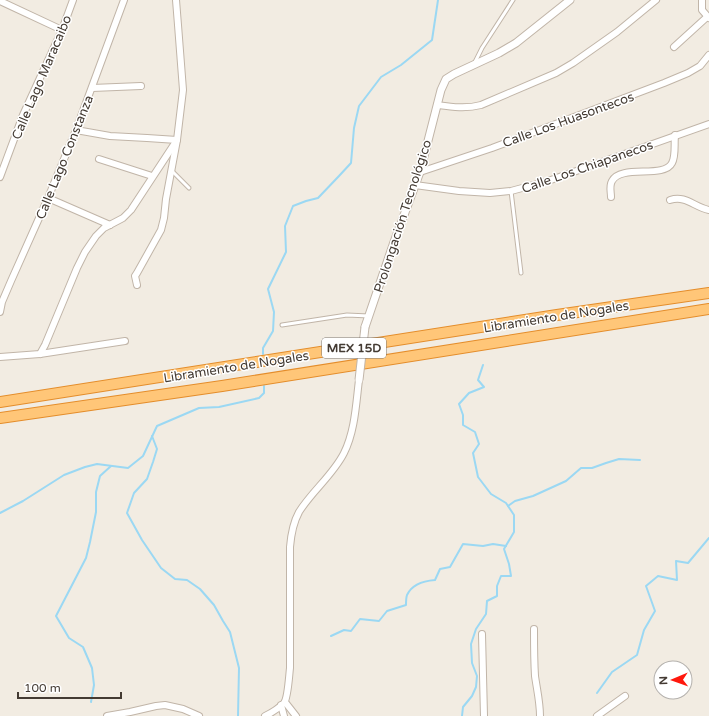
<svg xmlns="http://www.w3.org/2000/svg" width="709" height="716" viewBox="0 0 709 716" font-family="'Varela Round',sans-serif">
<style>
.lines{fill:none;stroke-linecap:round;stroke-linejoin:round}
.stream{stroke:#9bd8f3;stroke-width:2}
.service-casing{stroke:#c1b5a8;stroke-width:5}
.minor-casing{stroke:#c1b5a8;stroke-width:8}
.tertiary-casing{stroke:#c1b5a8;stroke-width:9}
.trunk-casing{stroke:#e48d2b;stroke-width:12}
.service{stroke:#fff;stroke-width:3}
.minor{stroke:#fff;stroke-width:6}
.tertiary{stroke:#fff;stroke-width:7}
.trunk{stroke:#ffc678;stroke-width:10}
.tertiary-bridge-casing{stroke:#c1b5a8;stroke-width:9;stroke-linecap:butt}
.tertiary-bridge{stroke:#fff;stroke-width:7}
.labels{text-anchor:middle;stroke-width:3;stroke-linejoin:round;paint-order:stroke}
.shield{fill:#fff;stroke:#7c7670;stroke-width:1}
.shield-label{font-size:12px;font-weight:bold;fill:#443b33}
.street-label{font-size:13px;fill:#443b33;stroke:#fff}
</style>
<rect width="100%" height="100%" fill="#f2ece2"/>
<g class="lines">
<!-- stream -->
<g class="stream">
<polyline points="263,354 263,348 273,331 274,312 268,289 286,252 285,226 293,206 306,201 318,198 339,176 351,163 354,128 359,106 381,77 401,65 432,40 438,0"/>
<polyline points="152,436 157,449 153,462 147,479 134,493 127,513 142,540 161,568 175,579 187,580 200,589 214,605 223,621 230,632 239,668 238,716"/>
<polyline points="508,506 515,501 533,496 566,481 581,468 592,468 606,463 619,459 640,460"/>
<polyline points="0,513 23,501 64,475 85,467 97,464 128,468 143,456 157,426 199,408 219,407 259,398 264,393 264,386"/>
<path d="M331,636l13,-6 7,1 9,-12 19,2 8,-10 19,-6c0,-3 0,-7 1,-10 5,-11 16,-14 28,-15l5,-11 10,-2 13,-23 20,2 10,-2 13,2"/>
<polyline points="597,693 612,672 637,655 644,630 655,611 646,586 658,576 677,580 676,561 688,563 709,538"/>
<polyline points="91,702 94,685 92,668 83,647 69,638 56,616 86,558 90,542 96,512 96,492 100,476 111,466"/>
<polyline points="462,716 463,707 472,696 476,687 477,676 472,663 471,644 476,629 486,614 487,601 497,596 497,586 501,576 511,576 509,564 504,549 514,532 514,515 506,503 491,494 478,477 473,453 479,444 475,432 463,425 463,415 459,404 469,393 484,387 478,380 483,365"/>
</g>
<!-- service casing -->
<g class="service-casing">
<g id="service">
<polyline points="475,62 482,48 513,0"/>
<polyline points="171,170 189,188"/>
<polyline points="511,191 521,273"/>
<polyline points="282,325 347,315 369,316"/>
</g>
</g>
<!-- minor casing -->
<g class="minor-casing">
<g id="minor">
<polyline points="702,0 702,10 709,18"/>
<polyline points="0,1 62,30"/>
<polyline points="674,47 707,17"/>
<polyline points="92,88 141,86"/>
<path d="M437,105c15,2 29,4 44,0l75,-32 17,-10 44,-31 39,-32"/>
<polyline points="76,130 110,136 147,138 177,140"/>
<polyline points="99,159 152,176"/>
<polyline points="420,172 492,148 664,83 688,73 700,66 709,55"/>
<polyline points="0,177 23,115 62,30 73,0"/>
<polyline points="415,185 459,191 490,193 511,191 548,181 709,124"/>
<path d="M611,197c0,-5 -2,-11 1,-16 9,-17 52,-2 60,-18 4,-7 2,-19 3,-28"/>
<polyline points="48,198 110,225"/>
<path d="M670,200c16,-5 24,7 39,10"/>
<polyline points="137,285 135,276 137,273 161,230 164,218 166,199 177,140 183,90 178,25 176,0"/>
<polyline points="0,312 2,302 11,281 48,198 76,130 124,0"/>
<polyline points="40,354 45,345 77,268 85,252 96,236 104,228 123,218 131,210 175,143"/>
<polyline points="0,357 40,354 125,341"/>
<path d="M534,629c0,16 0,31 1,47 2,14 5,26 5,40"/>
<polyline points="482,634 484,716"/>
<polyline points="285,702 296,716"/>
<polyline points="281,705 284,716"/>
<polyline points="107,716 130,712 156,706 165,705 183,709 199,716"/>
<path d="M265,716c6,-3 14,-8 19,-13 4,-5 5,-27 6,-35v-121c1,-12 3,-24 9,-35 13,-21 34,-37 45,-59 11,-22 12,-49 15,-73"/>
<polyline points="597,716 625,696"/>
</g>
</g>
<!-- tertiary casing -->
<g class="tertiary-casing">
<polyline id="tertiary" points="365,327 394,242 420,172 441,90 446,79 454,74 499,53 516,43 570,0"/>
</g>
<!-- trunk casing -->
<g class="trunk-casing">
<g id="trunk">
<polyline points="0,402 557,315 709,293"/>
<polyline points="0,418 222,386 709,309"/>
</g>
</g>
<!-- service -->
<use href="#service" class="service"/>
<!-- minor -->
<use href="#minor" class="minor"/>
<!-- tertiary -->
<use href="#tertiary" class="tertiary"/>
<!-- trunk -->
<use href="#trunk" class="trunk"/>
<!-- tertiary-bridge casing -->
<g class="tertiary-bridge-casing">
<polyline id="tertiary-bridge" points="359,380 365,327"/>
</g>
<!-- tertiary-bridge -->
<use href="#tertiary-bridge" class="tertiary-bridge"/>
</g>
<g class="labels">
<!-- shield labels -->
<rect class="shield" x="322" y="338" width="64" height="20" rx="3"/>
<g class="shield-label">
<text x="354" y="352">MEX 15D</text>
</g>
<!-- street labels -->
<g class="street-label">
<text transform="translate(41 77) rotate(-67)" y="5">Calle Lago Maracaibo</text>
<text transform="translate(568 119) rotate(-20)" y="5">Calle Los Huasontecos</text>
<text transform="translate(64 157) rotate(-68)" y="5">Calle Lago Constanza</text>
<text transform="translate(587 166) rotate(-19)" y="5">Calle Los Chiapanecos</text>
<text transform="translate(402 216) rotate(-72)" y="5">Prolongación Tecnológico</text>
<text transform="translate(556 316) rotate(-9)" y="5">Libramiento de Nogales</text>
<text transform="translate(236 366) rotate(-9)" y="5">Libramiento de Nogales</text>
</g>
</g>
<!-- north arrow -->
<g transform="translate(673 680) rotate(268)"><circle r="19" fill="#ffffff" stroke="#b4b1ad"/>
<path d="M0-3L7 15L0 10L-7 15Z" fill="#ff180d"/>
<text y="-6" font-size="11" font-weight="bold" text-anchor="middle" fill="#443b33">N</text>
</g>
<!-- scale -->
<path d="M18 692v6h103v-6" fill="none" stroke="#443b33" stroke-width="2"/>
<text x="24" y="692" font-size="12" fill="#443b33" stroke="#ffffff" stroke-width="3" paint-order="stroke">100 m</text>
</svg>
